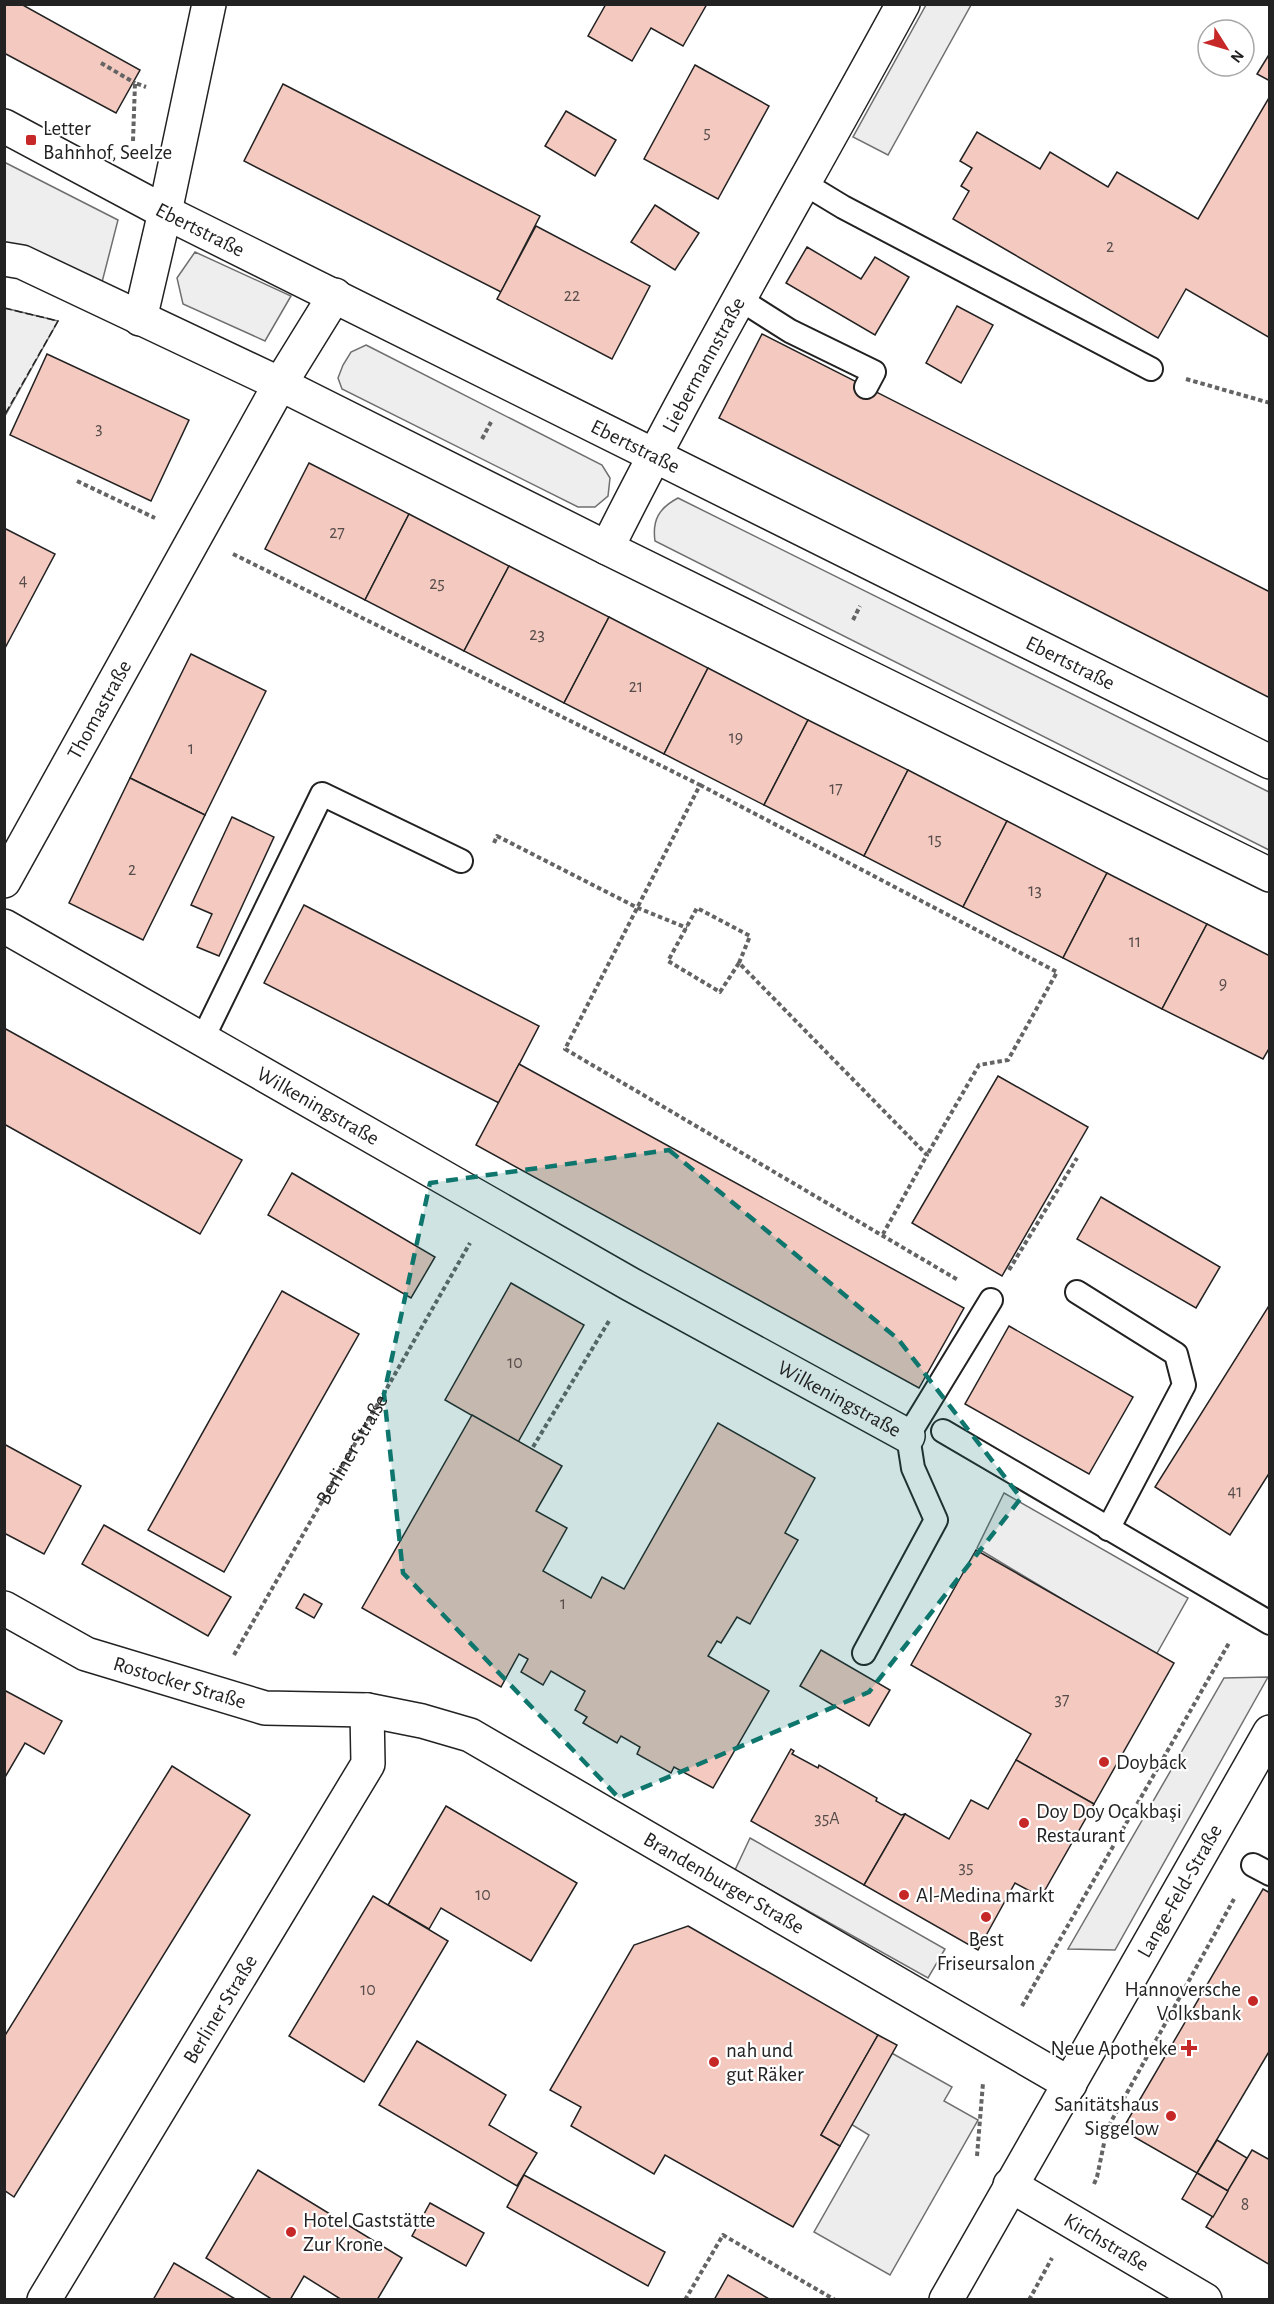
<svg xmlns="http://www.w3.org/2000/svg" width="1274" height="2304" viewBox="0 0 1274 2304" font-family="'Alegreya Sans',sans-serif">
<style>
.green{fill:#eee;stroke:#6f6f6f;stroke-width:1.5}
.parking{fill:#ededed;stroke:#6f6f6f;stroke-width:1.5}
.building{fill:#f3c9c0;stroke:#222;stroke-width:1.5}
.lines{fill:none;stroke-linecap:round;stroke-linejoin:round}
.service-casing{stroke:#222;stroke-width:26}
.minor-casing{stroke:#222;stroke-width:36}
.tertiary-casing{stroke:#222;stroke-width:36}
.path{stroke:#646464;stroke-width:4;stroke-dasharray:4.5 3;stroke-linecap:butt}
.service{stroke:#fff;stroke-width:22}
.minor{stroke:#fff;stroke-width:33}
.tertiary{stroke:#fff;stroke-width:33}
.fence{stroke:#222;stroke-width:1.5;stroke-dasharray:8 3;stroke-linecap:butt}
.marked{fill:#0f766e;fill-opacity:0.2;stroke:#0f766e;stroke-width:4.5;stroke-dasharray:12 8;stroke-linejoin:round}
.poi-dot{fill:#c62828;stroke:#fff;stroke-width:2}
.labels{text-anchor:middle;stroke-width:4.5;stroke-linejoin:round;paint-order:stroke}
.number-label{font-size:18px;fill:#564c4a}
.poi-label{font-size:21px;fill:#222;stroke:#fff;text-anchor:start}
.street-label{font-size:21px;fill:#222;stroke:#fff}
</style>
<rect width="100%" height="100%" fill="#fff"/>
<!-- green -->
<g class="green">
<polygon points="4,162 118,220 100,290 5,242"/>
<polygon points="195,252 291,296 265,341 183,304 177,278"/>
<polygon points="5,308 58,321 5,416 4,308"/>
<polygon points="366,345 602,465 610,478 608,496 595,507 578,507 342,389 338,378 343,365 351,352"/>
<path d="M678,498l591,294v58l-614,-309c-3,-21 4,-33 23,-43z"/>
</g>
<!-- parking -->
<g class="parking">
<polygon points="926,5 971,5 888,155 853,137"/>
<polygon points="1004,1493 1188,1598 1156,1655 977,1548"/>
<polygon points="1268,1677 1115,1950 1068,1949 1224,1678"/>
<polygon points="750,1838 945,1949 928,1978 735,1870"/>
<polygon points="881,2047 952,2087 944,2101 978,2120 890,2275 814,2232 869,2135 841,2118"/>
</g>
<!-- building -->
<g class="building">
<polygon points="4,4 21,4 140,70 116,113 4,53"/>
<polygon points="606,4 707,4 683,46 651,28 632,61 588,36"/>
<polygon points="1270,53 1270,81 1257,74"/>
<polygon points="695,65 769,106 718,199 644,159"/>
<polygon points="283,84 540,216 501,292 244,161"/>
<polygon points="1270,96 1270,338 1186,289 1158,338 953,219 969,191 961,186 972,168 960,161 977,132 1040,169 1050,152 1108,187 1117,172 1198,219"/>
<polygon points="566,111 616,140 595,176 545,146"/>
<polygon points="655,205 699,233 675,270 631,242"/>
<polygon points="536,226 650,286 612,359 497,299"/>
<polygon points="807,247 861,279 875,257 909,277 875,335 786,283"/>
<polygon points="957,306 993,325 961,383 926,363"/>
<polygon points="762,334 1270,592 1270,698 719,418"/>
<polygon points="47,354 189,420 151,501 10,435"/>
<polygon points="309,463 409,514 365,600 265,549"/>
<polygon points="409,514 509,566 464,651 365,600"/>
<polygon points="4,528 55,554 4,650"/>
<polygon points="509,566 609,617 564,703 464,651"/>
<polygon points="609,617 708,668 664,754 564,703"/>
<polygon points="191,654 266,691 205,815 130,778"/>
<polygon points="708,668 808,720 764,805 664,754"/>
<polygon points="808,720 908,770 864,856 764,805"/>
<polygon points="908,770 1007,821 963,907 864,856"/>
<polygon points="130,778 205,815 143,940 69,903"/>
<polygon points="232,817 274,837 219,956 197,947 212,914 191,905"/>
<polygon points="1007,821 1107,873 1063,958 963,907"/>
<polygon points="1107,873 1207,924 1162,1009 1063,958"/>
<polygon points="304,905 539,1026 499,1103 264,983"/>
<polygon points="1207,924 1270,956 1270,1047 1263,1059 1162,1009"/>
<polygon points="4,1028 242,1160 200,1234 4,1124"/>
<polygon points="519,1064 964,1308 919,1388 476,1145"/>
<polygon points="998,1076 1088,1127 1002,1276 912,1223"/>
<polygon points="292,1173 435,1257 411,1298 268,1215"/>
<polygon points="1101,1197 1220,1267 1196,1308 1077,1239"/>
<polygon points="511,1283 584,1325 518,1442 445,1400"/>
<polygon points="282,1291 359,1334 224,1572 148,1530"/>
<polygon points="1270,1304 1270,1472 1230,1535 1155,1487"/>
<polygon points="1009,1326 1133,1397 1089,1474 965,1404"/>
<polygon points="472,1415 562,1466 536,1511 567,1528 543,1571 591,1598 602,1577 624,1589 718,1423 815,1478 785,1533 798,1540 750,1624 737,1617 721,1643 717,1641 708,1656 769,1691 713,1788 674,1767 671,1773 637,1754 640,1747 621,1736 617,1743 583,1723 587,1717 575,1710 585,1691 551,1671 543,1685 521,1672 528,1659 519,1654 501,1687 362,1608"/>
<polygon points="4,1444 81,1486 44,1554 4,1533"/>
<polygon points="104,1525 231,1597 208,1636 82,1564"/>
<polygon points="976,1550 1174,1663 1094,1804 1016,1760 1031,1734 911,1665"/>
<polygon points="304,1594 322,1604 314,1618 296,1608"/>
<polygon points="821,1650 890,1690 869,1726 800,1686"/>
<polygon points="4,1690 62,1721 44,1754 25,1743 4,1779"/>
<polygon points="791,1749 794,1751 792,1754 818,1768 819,1765 877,1798 876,1801 901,1815 905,1814 864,1885 751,1821"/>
<polygon points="1016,1760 1094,1804 1041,1897 1015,1883 978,1950 864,1885 905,1814 949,1839 971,1800 988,1809"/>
<polygon points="172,1766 250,1815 14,2197 4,2190 4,2037"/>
<polygon points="446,1806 577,1883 531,1961 441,1908 429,1929 388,1905"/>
<polygon points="1263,1889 1270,1893 1270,2050 1197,2173 1122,2130"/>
<polygon points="373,1896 448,1941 364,2082 289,2036"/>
<polygon points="688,1926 878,2035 821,2135 840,2146 793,2227 665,2155 654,2174 571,2126 581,2107 550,2090 634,1945"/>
<polygon points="878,2035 897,2045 840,2146 821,2135"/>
<polygon points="417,2041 506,2095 489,2125 537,2153 517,2186 379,2105"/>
<polygon points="1217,2140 1247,2158 1228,2191 1197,2173"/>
<polygon points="1252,2150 1270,2160 1270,2265 1206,2227"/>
<polygon points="258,2170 402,2258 377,2300 342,2300 304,2276 290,2300 273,2300 206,2258"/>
<polygon points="1197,2173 1228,2191 1213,2217 1182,2199"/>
<polygon points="524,2175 665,2252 648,2286 507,2207"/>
<polygon points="430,2203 484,2233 466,2266 412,2236"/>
<polygon points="174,2263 237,2300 153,2300"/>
<polygon points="728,2275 771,2300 714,2300"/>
</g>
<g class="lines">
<!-- service casing -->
<g class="service-casing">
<g id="service">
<polyline points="805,184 843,207 1151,369"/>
<polyline points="738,298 790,331 874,372 866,387"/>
<polyline points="202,1040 322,794 461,861"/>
<polyline points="1077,1292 1176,1354 1184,1385 1108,1529"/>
<polyline points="943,1431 1270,1623"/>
<polyline points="864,1653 936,1520 913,1468 908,1436 991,1300"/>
<polyline points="1253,1865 1270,1874"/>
</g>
</g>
<!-- minor casing -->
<g class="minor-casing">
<g id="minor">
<path id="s2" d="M4,126l161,86 1105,550"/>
<polyline points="4,259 22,262 280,384 607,548 1270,875"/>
<polyline points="140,319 165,212 209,4"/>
<path id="s3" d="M607,548c92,-184 197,-362 296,-544"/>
<path id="s4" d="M4,881l276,-497 55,-89"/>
<path id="s5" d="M4,926l626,358 278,152"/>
<path id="s6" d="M4,1608l82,46 179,54 102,2 55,11 48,14 600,349"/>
<path id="s7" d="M1010,2185l195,115"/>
<path id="s8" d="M44,2300l324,-536 -1,-54"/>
</g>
</g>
<!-- tertiary casing -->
<g class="tertiary-casing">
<g id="tertiary">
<path id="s9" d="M946,2300l324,-568"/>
</g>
</g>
<!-- path -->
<g class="path">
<polyline points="101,63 135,83"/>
<polyline points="133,141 135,83 146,87"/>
<polyline points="1186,379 1270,403"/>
<polyline points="482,439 491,422"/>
<polyline points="77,481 155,518"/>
<polyline points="233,554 700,785 565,1049 958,1280"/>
<polyline points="853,620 860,606"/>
<polyline points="700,785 1057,972 1008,1060 979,1065 927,1155"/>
<polyline points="494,843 497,836 638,908 687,928"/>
<polyline points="739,963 750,936 697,908 668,961 720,992 739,963 927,1155 883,1234"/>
<polyline points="1009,1270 1077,1158"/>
<polyline points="533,1447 609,1321"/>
<path id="s1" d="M234,1655l236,-412"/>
<polyline points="1022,2006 1229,1643"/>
<polyline points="977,2156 983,2083"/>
<polyline points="1094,2184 1097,2177 1107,2129 1234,1899"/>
<polyline points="685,2300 723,2235 835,2300"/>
<polyline points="1029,2300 1052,2258"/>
</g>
<!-- service -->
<use href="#service" class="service"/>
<!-- minor -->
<use href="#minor" class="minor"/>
<!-- tertiary -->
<use href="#tertiary" class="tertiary"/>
<!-- fence -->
<polyline class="fence" points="4,308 58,321 4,416"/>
</g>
<!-- marked area -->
<path class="marked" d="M669,1150l229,189 123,159 -152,194 -250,106 -216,-225 -19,-179 46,-211z"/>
<!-- markers -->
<g class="poi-dot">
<rect x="25" y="134" width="12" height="12" rx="3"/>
<circle cx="1104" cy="1762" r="6"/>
<circle cx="1024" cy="1823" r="6"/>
<circle cx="904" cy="1895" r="6"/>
<circle cx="986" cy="1917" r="6"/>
<circle cx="1253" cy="2001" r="6"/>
<path d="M1186 2039h6v6h6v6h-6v6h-6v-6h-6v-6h6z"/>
<circle cx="714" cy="2062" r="6"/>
<circle cx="1171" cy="2116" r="6"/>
<circle cx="291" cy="2232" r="6"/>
</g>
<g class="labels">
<!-- number labels -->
<g class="number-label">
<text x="707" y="138">5</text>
<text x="1110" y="252">2</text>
<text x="572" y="301">22</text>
<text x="99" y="434">3</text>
<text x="337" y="538">27</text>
<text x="23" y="586">4</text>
<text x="437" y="589">25</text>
<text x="537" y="640">23</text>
<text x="636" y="692">21</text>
<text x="736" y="743">19</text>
<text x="191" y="754">1</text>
<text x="836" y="794">17</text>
<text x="935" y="845">15</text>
<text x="132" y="875">2</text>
<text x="1035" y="896">13</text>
<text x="1135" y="947">11</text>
<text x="1223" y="989">9</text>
<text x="515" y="1368">10</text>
<text x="1235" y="1497">41</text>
<text x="563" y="1609">1</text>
<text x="1062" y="1705">37</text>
<text x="827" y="1824">35A</text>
<text x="966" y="1873">35</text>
<text x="483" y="1900">10</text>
<text x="368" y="1995">10</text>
<text x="1245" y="2210">8</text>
</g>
<!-- poi labels -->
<g class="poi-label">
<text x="43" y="135">Letter<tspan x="43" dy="24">Bahnhof, Seelze</tspan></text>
<text x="1116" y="1769">Doyback</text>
<text x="1036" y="1818">Doy Doy Ocakbaşi<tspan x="1036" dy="24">Restaurant</tspan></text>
<text x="916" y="1902">Al-Medina markt</text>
<text x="986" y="1946" text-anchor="middle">Best<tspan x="986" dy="24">Friseursalon</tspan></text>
<text x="1241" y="1996" text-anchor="end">Hannoversche<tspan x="1241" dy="24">Volksbank</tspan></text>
<text x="1177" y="2055" text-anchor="end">Neue Apotheke</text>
<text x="726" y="2057">nah und<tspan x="726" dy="24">gut Räker</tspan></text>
<text x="1159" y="2111" text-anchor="end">Sanitätshaus<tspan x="1159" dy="24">Siggelow</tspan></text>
<text x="303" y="2227">Hotel Gaststätte<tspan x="303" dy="24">Zur Krone</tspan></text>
</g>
<!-- street labels -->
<g class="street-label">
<text dy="7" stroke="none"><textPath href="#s2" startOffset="222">Ebertstraße</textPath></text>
<text dy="7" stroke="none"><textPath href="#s3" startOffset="207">Liebermannstraße</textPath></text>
<text dy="7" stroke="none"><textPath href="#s2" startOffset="708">Ebertstraße</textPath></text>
<text dy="7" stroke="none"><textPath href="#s2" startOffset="1194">Ebertstraße</textPath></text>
<text dy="7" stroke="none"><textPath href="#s4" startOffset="196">Thomastraße</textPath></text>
<text dy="7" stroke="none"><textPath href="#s5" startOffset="362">Wilkeningstraße</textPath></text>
<text dy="7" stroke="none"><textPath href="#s5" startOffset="960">Wilkeningstraße</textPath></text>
<text dy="7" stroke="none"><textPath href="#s1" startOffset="237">Berliner Straße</textPath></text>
<text dy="7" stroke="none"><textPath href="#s6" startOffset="192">Rostocker Straße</textPath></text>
<text dy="7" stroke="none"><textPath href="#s6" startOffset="783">Brandenburger Straße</textPath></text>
<text dy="7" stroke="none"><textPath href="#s9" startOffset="471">Lange-Feld-Straße</textPath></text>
<text dy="7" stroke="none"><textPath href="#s8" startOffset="340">Berliner Straße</textPath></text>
<text dy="7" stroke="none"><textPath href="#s7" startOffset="112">Kirchstraße</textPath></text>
</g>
</g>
<!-- border -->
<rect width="1274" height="2304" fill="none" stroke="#222222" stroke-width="12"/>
<!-- north arrow -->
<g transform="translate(1226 48) rotate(127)"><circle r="28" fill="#ffffff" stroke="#a7a7a7" stroke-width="1.5"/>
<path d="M0-4.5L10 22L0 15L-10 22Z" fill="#c62828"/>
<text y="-9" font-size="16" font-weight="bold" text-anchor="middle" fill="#222222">N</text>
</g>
</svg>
